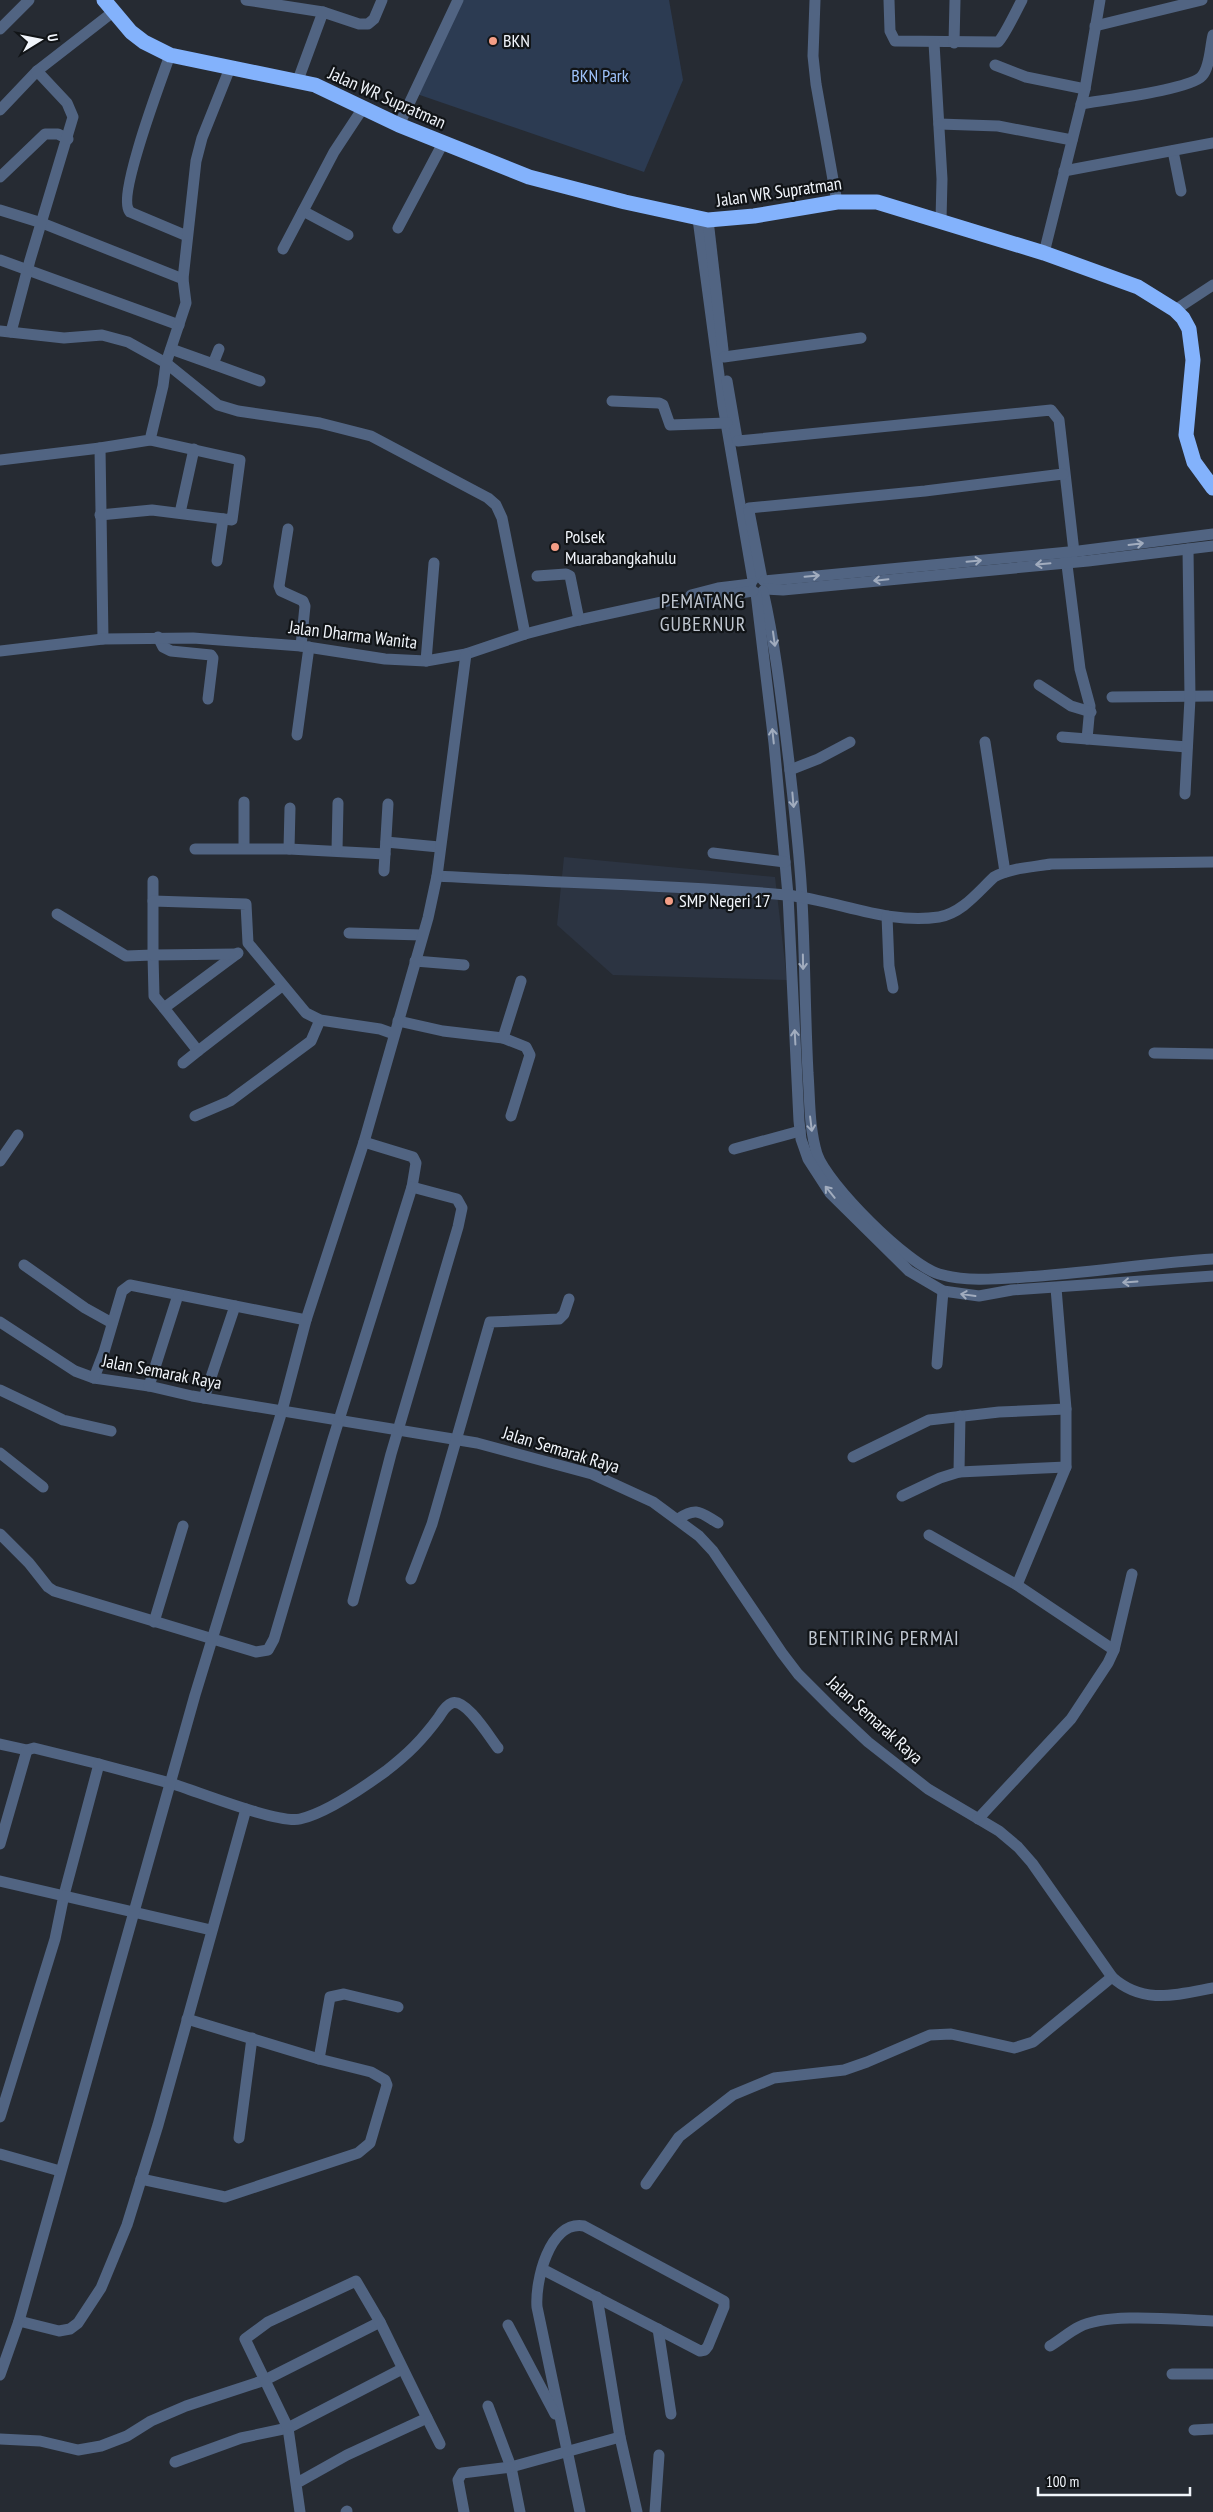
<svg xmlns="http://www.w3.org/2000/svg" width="1213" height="2512" viewBox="0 0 1213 2512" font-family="'PT Sans Narrow',sans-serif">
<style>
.built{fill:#2c3442}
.green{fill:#2c3b52}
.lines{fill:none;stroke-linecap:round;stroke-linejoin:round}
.minor{stroke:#516482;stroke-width:11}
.highway{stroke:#83b2fc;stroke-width:15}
.oneway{stroke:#a1acbe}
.poi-dot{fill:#f49e86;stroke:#111417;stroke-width:2}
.labels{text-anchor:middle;stroke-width:4.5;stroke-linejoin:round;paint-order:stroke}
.poi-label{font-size:18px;fill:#f1f5fb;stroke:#111417;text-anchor:start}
.park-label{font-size:18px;fill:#9ec2fa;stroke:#111417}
.street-label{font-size:18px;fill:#f1f5fb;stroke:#111417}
.quarter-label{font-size:20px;letter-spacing:1px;fill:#bec5cf;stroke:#111417}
</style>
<rect width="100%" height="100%" fill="#262b33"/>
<!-- built -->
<polygon class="built" points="564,857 775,877 787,980 613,975 557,925"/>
<!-- green -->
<polygon class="green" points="458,0 669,0 683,80 644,172 414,93"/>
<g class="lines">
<!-- minor -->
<g class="minor">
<polyline points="246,0 323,12"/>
<polyline points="815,0 813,56 816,84 837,202"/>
<path d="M889,0l1,31 5,10 103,1c6,-5 19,-33 24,-42"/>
<polyline points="1095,26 1202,0"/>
<polyline points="0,29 29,0"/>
<polyline points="934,43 942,179 941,220"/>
<polyline points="954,43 955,0"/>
<path d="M170,55c-8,23 -54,143 -40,157l57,24"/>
<polyline points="995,65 1026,77 1085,89"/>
<polyline points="298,80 323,12 359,24 368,24 374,19 382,0"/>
<path d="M1081,104c21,-4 109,-14 121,-28 8,-9 8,-29 11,-41"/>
<polyline points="0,110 37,71 113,12"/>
<polyline points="939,124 998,126 1072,140"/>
<polyline points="399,125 458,0"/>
<polyline points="1173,151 1181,191"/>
<polyline points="1064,171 1213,143"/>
<polyline points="0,177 45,134 58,134 68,139"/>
<polyline points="0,210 42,223 183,279"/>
<polyline points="303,211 348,235"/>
<polyline points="698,219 723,405 753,580"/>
<polyline points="708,220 723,350"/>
<polyline points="398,228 443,143"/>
<polyline points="283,249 334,152 363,108"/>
<polyline points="1044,253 1085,89 1100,0"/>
<polyline points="0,260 179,325"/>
<polyline points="1175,310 1213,285"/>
<polyline points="0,331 64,338 102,335 128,342 166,363 218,405 238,411 320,423 371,436 488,498 496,505 502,518 525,634"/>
<polyline points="11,332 30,260 73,117 67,103 37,71"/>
<polyline points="171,349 213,364 219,349"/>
<polyline points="724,357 861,338"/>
<polyline points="213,364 260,381"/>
<polyline points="727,381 737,439"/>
<polyline points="612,401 659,403 663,405 670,425 727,423"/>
<polyline points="738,441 1051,410 1059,420 1074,552"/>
<polyline points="0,460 100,448"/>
<polyline points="749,508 925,491 1063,474"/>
<polyline points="749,511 762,579"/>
<polyline points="180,513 194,449"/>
<polyline points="100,515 152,510 232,520 240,460 150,440"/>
<polyline points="288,529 279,586 281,591 303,601 305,606 301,646"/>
<polyline points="1066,557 1080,669 1090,706 1087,739"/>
<polyline points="217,561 223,519"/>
<polyline points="537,576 566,574 570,576 579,620"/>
<polyline points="764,581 1079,551 1213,534"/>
<polyline points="765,589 783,590 1088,561 1213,546"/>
<path d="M763,591c13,57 19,114 26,171 5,46 11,92 13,138 3,57 3,115 6,173 2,27 1,55 9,81 10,30 91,111 122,120 27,8 58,5 86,3 63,-4 125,-14 188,-18"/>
<polyline points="756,593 774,743 788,895 799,1121 801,1139 808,1159 830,1193 909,1271 943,1291 979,1296 1012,1290 1213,1276"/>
<polyline points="691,595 718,588 751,584"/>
<polyline points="158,637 163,647 171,651 211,655 213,658 208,699"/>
<polyline points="103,639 100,448 150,440 163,386 166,363 186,303 183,279 196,161 202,138 230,68"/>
<polyline points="0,651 103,639 193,638 301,646 385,659 426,661 466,654 525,634 579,620 676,599 695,600 753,591"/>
<polyline points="426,661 434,563"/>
<polyline points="1039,685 1071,706 1091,712"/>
<polyline points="1112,697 1213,696"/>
<polyline points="297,735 309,647"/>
<polyline points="1062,737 1187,747"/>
<polyline points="985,742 1005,872"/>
<polyline points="790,770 818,759 850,742"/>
<polyline points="1185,794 1190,698 1188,549"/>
<polyline points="386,842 439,847"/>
<polyline points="244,848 244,802"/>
<polyline points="195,849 289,849 385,854"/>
<polyline points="289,849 290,808"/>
<polyline points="337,851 338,803"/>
<polyline points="713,853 785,862"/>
<polyline points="384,871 388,804"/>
<path d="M437,876c116,7 233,8 349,19 51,5 101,30 153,22 23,-4 39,-25 55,-40 16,-9 39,-10 57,-13l162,-2"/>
<polyline points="153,881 153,901"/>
<polyline points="57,914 126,956 153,955 154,996 164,1008"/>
<polyline points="887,916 889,966 893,988"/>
<polyline points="349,933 422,935"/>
<polyline points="238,953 164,1008 198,1051 282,986"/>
<polyline points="237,954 153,955 153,901 246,904 248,943 306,1013 320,1020 380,1029 394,1034"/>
<polyline points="415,961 464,965"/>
<polyline points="398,1021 443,1031 503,1038 526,1047 530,1055 511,1116"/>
<polyline points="503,1038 521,981"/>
<polyline points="1154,1053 1213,1054"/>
<polyline points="183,1063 198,1051"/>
<polyline points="195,1116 230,1101 311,1041 320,1020"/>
<polyline points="734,1149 800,1131"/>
<polyline points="0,1161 18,1135"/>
<polyline points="24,1265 85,1308 112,1323"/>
<path d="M0,1322l75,49 19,7 55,8 43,10 285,47 115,31 61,28 46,34 14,15 69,102 16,21 38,38 32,30 60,47 71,42 19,16 14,16 80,114c31,28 64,18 101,11"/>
<polyline points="937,1364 943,1291"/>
<polyline points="94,1378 104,1352 122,1291 130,1285 306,1320"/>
<polyline points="149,1386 178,1295"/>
<polyline points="0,1390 63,1420 111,1431"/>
<polyline points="204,1398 235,1306"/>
<polyline points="0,1453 43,1487"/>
<polyline points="853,1457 929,1420 999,1412 1066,1409"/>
<polyline points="959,1472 960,1416"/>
<polyline points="902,1496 940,1478 959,1472 1066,1467"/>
<path d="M678,1519c19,-13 23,-6 40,4"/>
<polyline points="0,1534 29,1563 48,1587 54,1591 256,1652 268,1650 274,1639 333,1439 412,1187 416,1163 413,1157 364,1142"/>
<polyline points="929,1535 1017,1585 1114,1650"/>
<polyline points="411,1579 432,1524 490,1322 559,1319 564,1314 569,1299"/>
<polyline points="1017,1585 1066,1467 1066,1409 1056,1288"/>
<polyline points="353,1601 391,1454 458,1227 462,1208 457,1199 412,1187"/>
<polyline points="154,1622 183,1526"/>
<polyline points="0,1744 27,1750 34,1748 99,1764 64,1895 55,1939 0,2117"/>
<path d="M99,1764c25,7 50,13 74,20 26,8 105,40 127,35 27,-6 64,-32 86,-48 23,-18 36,-31 53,-54 3,-5 7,-12 13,-14 14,-5 38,35 46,45"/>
<polyline points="978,1819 1071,1719 1108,1663 1114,1650 1132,1574"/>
<polyline points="0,1844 27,1750"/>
<polyline points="0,1881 211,1930"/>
<polyline points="319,2059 330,1997 344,1994 398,2007"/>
<polyline points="239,2138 252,2038"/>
<polyline points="0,2154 60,2171"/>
<polyline points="141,2179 225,2197 358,2153 370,2143 387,2085 385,2080 371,2072 319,2059 187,2019"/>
<polyline points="646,2184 679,2137 733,2095 774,2078 844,2070 867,2062 930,2035 951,2034 1014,2048 1033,2042 1112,1977"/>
<path d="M542,2269l158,82 5,-1 3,-4 16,-39v-6l-140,-75c-35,-6 -49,56 -47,81l43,205"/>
<polyline points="597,2297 620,2437 637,2512"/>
<polyline points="19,2321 59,2331 70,2329 78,2323 101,2288 127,2225 158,2125 246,1809"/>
<polyline points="508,2325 555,2414"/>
<polyline points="658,2329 671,2414"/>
<path d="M1050,2346c10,-6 19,-14 29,-19 29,-15 100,-7 134,-6"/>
<polyline points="1172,2374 1213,2374"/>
<polyline points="0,2375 19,2321 195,1695 282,1411 306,1320 364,1142 428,918 437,876 466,654"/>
<polyline points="488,2406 511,2467 520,2512"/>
<polyline points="427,2418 440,2444"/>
<polyline points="1194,2430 1213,2429"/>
<polyline points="0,2439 40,2441 78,2450 101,2446 127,2436 151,2421 186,2406 265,2380 380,2322"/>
<polyline points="175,2462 241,2438 288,2428 402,2369"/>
<polyline points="297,2483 347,2455 427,2418 380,2322 356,2281 268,2322 245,2339 288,2428 300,2512"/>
<polyline points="346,2512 347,2511"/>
<polyline points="464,2512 458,2480 462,2473 511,2467 620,2437"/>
<polyline points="655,2512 659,2455"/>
</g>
<!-- highway -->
<polyline class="highway" points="104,0 131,32 144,42 170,55 315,85 399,125 529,177 625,202 708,220 754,216 837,202 877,202 1044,253 1138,287 1175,310 1183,318 1189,329 1193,360 1186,435 1194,462 1213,488"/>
</g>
<!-- one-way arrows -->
<defs><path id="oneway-shaft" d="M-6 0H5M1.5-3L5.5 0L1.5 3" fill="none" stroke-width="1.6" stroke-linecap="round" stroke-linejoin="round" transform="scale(1.25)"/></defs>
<g class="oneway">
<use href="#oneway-shaft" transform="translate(1136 544) rotate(-7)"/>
<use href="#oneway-shaft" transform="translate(974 561) rotate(-5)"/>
<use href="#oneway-shaft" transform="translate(1043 564) rotate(175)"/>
<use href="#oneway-shaft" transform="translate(812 576) rotate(-5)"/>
<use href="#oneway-shaft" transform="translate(881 580) rotate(174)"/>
<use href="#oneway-shaft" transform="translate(774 639) rotate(82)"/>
<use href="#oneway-shaft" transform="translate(773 736) rotate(-96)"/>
<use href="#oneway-shaft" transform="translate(793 800) rotate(85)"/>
<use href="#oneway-shaft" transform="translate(803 962) rotate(89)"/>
<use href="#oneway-shaft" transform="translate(795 1037) rotate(-93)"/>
<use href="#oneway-shaft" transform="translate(811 1124) rotate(83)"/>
<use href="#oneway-shaft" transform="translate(830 1192) rotate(-129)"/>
<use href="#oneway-shaft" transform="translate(1130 1282) rotate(176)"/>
<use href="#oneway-shaft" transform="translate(968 1295) rotate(-172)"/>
</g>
<!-- markers -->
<g class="poi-dot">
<circle cx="493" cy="41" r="5"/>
<circle cx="555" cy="547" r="5"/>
<circle cx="669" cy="901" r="5"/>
</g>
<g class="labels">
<!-- poi labels -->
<g class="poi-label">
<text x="503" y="47">BKN</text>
<text x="565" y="543">Polsek<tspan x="565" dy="21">Muarabangkahulu</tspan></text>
<text x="679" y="907">SMP Negeri 17</text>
</g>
<!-- park labels -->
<g class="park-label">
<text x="600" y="82">BKN Park</text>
</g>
<!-- street labels -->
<g class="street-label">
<text transform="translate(387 98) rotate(24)" y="6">Jalan WR Supratman</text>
<text transform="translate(779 192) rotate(-8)" y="6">Jalan WR Supratman</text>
<text transform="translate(353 635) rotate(7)" y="6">Jalan Dharma Wanita</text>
<text transform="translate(162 1372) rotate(11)" y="6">Jalan Semarak Raya</text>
<text transform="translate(561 1450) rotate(17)" y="6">Jalan Semarak Raya</text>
<text transform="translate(875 1720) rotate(42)" y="6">Jalan Semarak Raya</text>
</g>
<!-- quarter labels -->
<g class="quarter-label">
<text x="703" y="608">PEMATANG<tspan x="703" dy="23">GUBERNUR</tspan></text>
<text x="884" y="1645">BENTIRING PERMAI</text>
</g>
</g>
<!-- north arrow -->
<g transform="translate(40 40) rotate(80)" stroke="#111417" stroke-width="4" paint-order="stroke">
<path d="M0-4L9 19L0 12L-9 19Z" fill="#f1f5fb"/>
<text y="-8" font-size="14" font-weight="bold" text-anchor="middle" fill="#f1f5fb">U</text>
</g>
<!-- scale -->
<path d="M1038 2487v8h152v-8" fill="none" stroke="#f1f5fb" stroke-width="2.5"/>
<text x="1046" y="2487" font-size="15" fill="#f1f5fb" stroke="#111417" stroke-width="4" paint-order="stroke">100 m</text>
</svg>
